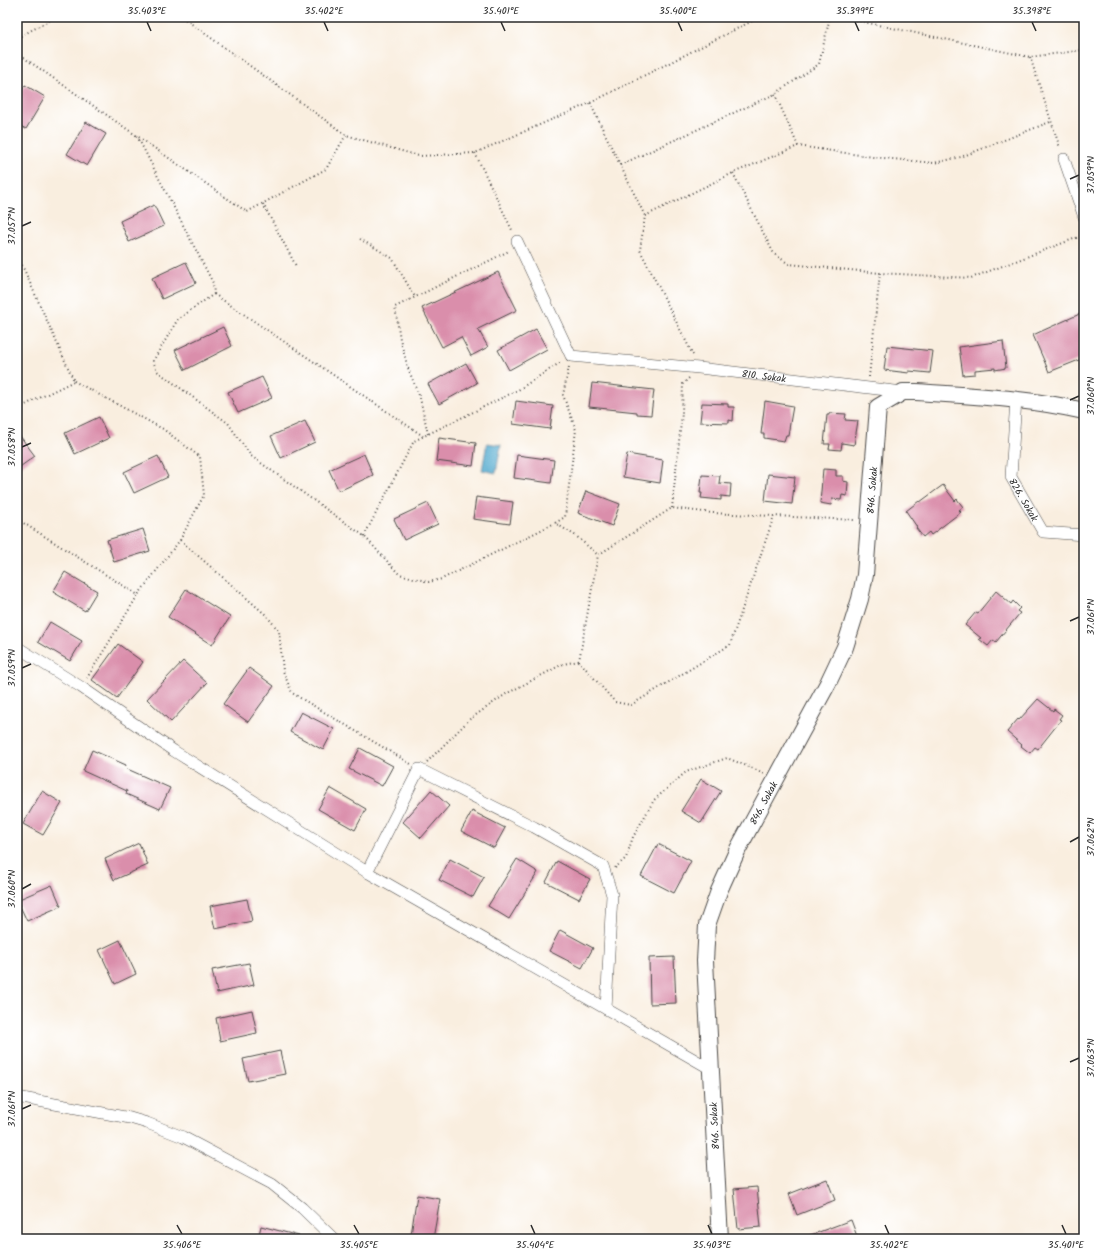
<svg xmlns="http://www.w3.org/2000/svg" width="1101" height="1256" viewBox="0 0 1101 1256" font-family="Kalam,sans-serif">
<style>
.water{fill:#50a8cd;stroke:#3e6a7c}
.building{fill:#da8eab}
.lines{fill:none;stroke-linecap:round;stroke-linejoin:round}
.street-casing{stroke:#4a4846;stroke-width:12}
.secondary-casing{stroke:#4a4846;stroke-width:18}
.path{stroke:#4a4846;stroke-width:2;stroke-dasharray:1 3;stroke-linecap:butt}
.street{stroke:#fff;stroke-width:11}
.secondary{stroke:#fff;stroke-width:16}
.ticks{fill:none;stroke:#2b2b2b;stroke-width:1.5}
.labels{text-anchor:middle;stroke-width:3;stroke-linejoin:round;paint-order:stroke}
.street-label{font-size:10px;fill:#2b2b2b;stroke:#fff}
.neatline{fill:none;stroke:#2b2b2b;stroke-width:1.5}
.ticks-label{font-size:10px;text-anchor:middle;fill:#2b2b2b}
</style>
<rect width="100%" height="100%" fill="#fff"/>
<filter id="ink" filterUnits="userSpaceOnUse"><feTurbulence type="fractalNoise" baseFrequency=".025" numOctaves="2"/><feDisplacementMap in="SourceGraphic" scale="8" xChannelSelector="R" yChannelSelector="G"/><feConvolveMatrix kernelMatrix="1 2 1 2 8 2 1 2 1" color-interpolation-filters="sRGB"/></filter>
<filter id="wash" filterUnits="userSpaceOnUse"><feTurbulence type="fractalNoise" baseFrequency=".012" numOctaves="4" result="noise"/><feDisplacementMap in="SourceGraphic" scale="16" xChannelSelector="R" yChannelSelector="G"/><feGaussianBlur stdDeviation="0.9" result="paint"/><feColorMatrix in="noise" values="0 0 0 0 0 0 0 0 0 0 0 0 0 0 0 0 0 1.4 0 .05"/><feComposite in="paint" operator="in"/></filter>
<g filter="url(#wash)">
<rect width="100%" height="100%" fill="#f9eedf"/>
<!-- water -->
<polygon class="water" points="487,443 501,445 496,473 482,470"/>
<g id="blocks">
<!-- building -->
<g class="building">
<polygon points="25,85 45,97 26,129 17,124 17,98"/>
<polygon points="86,122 106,134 87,166 67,154"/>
<polygon points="154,205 164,226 129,242 120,221"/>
<polygon points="186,262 196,283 162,299 152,278"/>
<polygon points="498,272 517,310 478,329 488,347 471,356 461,337 442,347 422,308"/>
<polygon points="1084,312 1084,358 1049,372 1033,335"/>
<polygon points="223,327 232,346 185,370 175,350"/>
<polygon points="536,329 547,349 509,370 498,350"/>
<polygon points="1003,341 1006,368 995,370 995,368 975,370 975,374 963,375 959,347"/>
<polygon points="887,346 933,351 930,373 909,371 909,373 884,370"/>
<polygon points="466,363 477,383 439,404 428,384"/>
<polygon points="262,377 272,398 238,413 228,392"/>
<polygon points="592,383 654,390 651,415 637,414 637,412 589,407"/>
<polygon points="516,401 553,406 550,429 513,424"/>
<polygon points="765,401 793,406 788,435 786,435 784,441 764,438 764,434 761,434"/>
<polygon points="702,403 728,404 728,407 734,407 733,421 729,420 729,423 700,422"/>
<polygon points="829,413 846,414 845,420 858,421 854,445 842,443 841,450 829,449 830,444 824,444 827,415 829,415"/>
<polygon points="99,417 109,438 75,454 65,433"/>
<polygon points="305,421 315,442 281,458 271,436"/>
<polygon points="17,432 35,456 17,469"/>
<polygon points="439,438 476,443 473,466 436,461"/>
<polygon points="364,454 373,475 339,491 329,470"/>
<polygon points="627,454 663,460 660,483 623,477"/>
<polygon points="517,455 554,460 551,483 514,478"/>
<polygon points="158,456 168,477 134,493 124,472"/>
<polygon points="823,469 836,470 836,476 843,476 843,481 848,482 847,496 842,495 841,500 832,499 831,505 820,503"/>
<polygon points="768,474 795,477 792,504 765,501"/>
<polygon points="702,475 720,476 719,483 731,484 730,497 721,496 721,500 701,498 702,493 700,493"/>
<polygon points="943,485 955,501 957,499 963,507 959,510 961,512 931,535 929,532 923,537 916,528 917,527 906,511 919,501 920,502"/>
<polygon points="586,491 620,504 612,526 578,513"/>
<polygon points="476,497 513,502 510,524 473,519"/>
<polygon points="428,503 438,524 404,540 394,519"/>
<polygon points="143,529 150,551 114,562 107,540"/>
<polygon points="65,572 97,591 85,611 53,592"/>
<polygon points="186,589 230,617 212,645 168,617"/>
<polygon points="996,591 1011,604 1013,601 1020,608 1017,611 1020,613 996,642 993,640 988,646 979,639 981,638 965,625 976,612 978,613"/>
<polygon points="50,622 82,641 70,661 38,642"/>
<polygon points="118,644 143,662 117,698 92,680"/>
<polygon points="183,661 207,683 171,722 147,699"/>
<polygon points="249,668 274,686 248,722 223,704"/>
<polygon points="1038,699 1053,711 1054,709 1062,715 1059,719 1061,720 1038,749 1035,747 1030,753 1021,746 1022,745 1007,732 1018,719 1019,720"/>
<polygon points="301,712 334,729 323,750 290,732"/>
<polygon points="360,748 393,766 382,786 349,769"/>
<polygon points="92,750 126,765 125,768 170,788 160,809 126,794 127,791 83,771"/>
<polygon points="701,779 721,791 701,823 681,811"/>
<polygon points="330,788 366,809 355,830 318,809"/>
<polygon points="431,790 449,806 421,838 403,822"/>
<polygon points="42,791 62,803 43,835 23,824"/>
<polygon points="472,811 505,828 494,848 461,831"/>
<polygon points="139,843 148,865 114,880 105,859"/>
<polygon points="658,844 691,861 674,893 641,876"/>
<polygon points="450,859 484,877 473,897 439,880"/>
<polygon points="517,859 538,872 509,919 488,906"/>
<polygon points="557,861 590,879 579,899 546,882"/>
<polygon points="52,885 61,906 27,921 17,900"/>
<polygon points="247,899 252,921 215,929 210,906"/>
<polygon points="560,930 593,948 582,968 549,951"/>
<polygon points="120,940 136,974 115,984 99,950"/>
<polygon points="674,957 676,1003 650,1004 649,958"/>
<polygon points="249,963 254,985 217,993 212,970"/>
<polygon points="252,1010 257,1033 220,1041 216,1018"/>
<polygon points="280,1051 285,1074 248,1081 243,1059"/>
<polygon points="827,1179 835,1200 797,1215 789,1194"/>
<polygon points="757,1187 761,1227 738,1229 734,1189"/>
<polygon points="417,1195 440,1199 433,1239 411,1235"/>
<polygon points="851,1220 858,1239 803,1239 803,1238"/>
<polygon points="261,1226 299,1236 298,1239 258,1239"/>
</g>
</g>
</g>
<g filter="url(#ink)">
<use href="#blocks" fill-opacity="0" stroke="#4a4846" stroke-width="1"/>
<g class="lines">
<!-- street casing -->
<g class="street-casing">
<g id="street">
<polyline points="1064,159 1084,217"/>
<path id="s1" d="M517,241l54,115 128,12 204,24"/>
<path id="s2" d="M1016,399l-5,78 32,55 41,3"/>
<polyline points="17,647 81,687 174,751 367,872"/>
<polyline points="606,1009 612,895 603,866 534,827 419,769 367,872 711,1069"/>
<polyline points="17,1097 130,1118 147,1123 183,1137 272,1184 302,1208 334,1239"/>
</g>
</g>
<!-- secondary casing -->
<g class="secondary-casing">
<g id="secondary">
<path id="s3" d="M720,1239l-15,-278 2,-36 12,-34 19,-42 90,-166 17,-36 15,-48 5,-24 13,-168 25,-15h13c56,4 113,6 168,19"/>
</g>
</g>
<!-- path -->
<g class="path">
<polyline points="182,17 346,135 419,156 475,153 590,103 760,17"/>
<polyline points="840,17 1030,57 1084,50"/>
<polyline points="17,38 56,17"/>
<polyline points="17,53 247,212 326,169 346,135"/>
<polyline points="1030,57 1060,148"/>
<polyline points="775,94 798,146 873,157 934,163 961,157 1050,122"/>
<polyline points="590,103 645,216"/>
<polyline points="137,136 213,283 214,294"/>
<polyline points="475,153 513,232"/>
<polyline points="620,165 775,94 819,64 830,17"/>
<polyline points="733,173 774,254 789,264 880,273"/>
<polyline points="263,204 296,266"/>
<polyline points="360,239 392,258 415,297"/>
<polyline points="17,254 74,381 17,409"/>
<polyline points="214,294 178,319 153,361 157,371 228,423 251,456 364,536 399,574 429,582 442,579 555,523"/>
<polyline points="214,294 423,436"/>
<polyline points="693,355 640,250 645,216 733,173 798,146"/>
<polyline points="569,367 563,395 576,430 565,517 555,523 576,536 598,555 672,508 712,513 855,520"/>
<polyline points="869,377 880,273 971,278 1084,235"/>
<polyline points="74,381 163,429 200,457 204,495 180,540 138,595"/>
<polyline points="428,434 420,398 408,368 400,339 395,307 509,251"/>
<polyline points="672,508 682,413 683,384 689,378"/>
<polyline points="17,519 138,595 87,678"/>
<polyline points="364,536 414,441 518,390 561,362"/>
<polyline points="180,540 266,615 279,631 283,671 292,693 411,764"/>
<polyline points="579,661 598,555"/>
<polyline points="427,762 470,719 506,694 563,664 579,661 615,702 631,705 730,645 774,516"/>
<polyline points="615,868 626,858 633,837 654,800 686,772 727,758 764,773"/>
</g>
<!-- street -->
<use href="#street" class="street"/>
<!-- secondary -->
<use href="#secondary" class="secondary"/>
</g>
</g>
<!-- ticks -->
<path class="ticks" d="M147,22l4,9M324,22l4,9M501,22l4,9M678,22l4,9M855,22l4,9M1032,22l4,9M1070,179l9,-4M22,226l9,-4M1070,400l9,-4M22,447l9,-4M1070,621l9,-4M22,668l9,-4M1070,842l9,-5M22,889l9,-5M1070,1062l9,-4M22,1109l9,-4M177,1225l5,9M354,1225l5,9M531,1225l4,9M708,1225l4,9M885,1225l4,9M1062,1225l4,9"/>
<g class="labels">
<!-- street labels -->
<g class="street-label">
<text dy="4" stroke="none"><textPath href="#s1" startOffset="321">810. Sokak</textPath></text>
<text dy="4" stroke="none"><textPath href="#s3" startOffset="785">846. Sokak</textPath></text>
<text dy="4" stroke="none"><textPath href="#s2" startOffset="104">826. Sokak</textPath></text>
<text dy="4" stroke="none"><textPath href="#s3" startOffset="449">846. Sokak</textPath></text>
<text transform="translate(714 1126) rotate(-93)" y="4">846. Sokak</text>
</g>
</g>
<!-- margin -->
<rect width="1101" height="1256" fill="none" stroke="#fff" stroke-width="44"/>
<rect x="22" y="22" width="1057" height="1212" class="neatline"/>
<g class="ticks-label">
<text x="147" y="14">35.403°E</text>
<text x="324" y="14">35.402°E</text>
<text x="501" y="14">35.401°E</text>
<text x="678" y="14">35.400°E</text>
<text x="855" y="14">35.399°E</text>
<text x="1032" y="14">35.398°E</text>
<text transform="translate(1090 175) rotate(-90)" y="4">37.059°N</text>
<text transform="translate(11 226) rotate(-90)" y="4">37.057°N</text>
<text transform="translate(1090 396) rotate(-90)" y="4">37.060°N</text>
<text transform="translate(11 447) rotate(-90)" y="4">37.058°N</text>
<text transform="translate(1090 617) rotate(-90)" y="4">37.061°N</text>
<text transform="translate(11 668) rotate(-90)" y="4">37.059°N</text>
<text transform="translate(1090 837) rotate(-90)" y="4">37.062°N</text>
<text transform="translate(11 889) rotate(-90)" y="4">37.060°N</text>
<text transform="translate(1090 1058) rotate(-90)" y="4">37.063°N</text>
<text transform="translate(11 1109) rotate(-90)" y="4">37.061°N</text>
<text x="182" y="1248">35.406°E</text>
<text x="359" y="1248">35.405°E</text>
<text x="535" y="1248">35.404°E</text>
<text x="712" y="1248">35.403°E</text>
<text x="889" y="1248">35.402°E</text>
<text x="1066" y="1248">35.401°E</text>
</g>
</svg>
